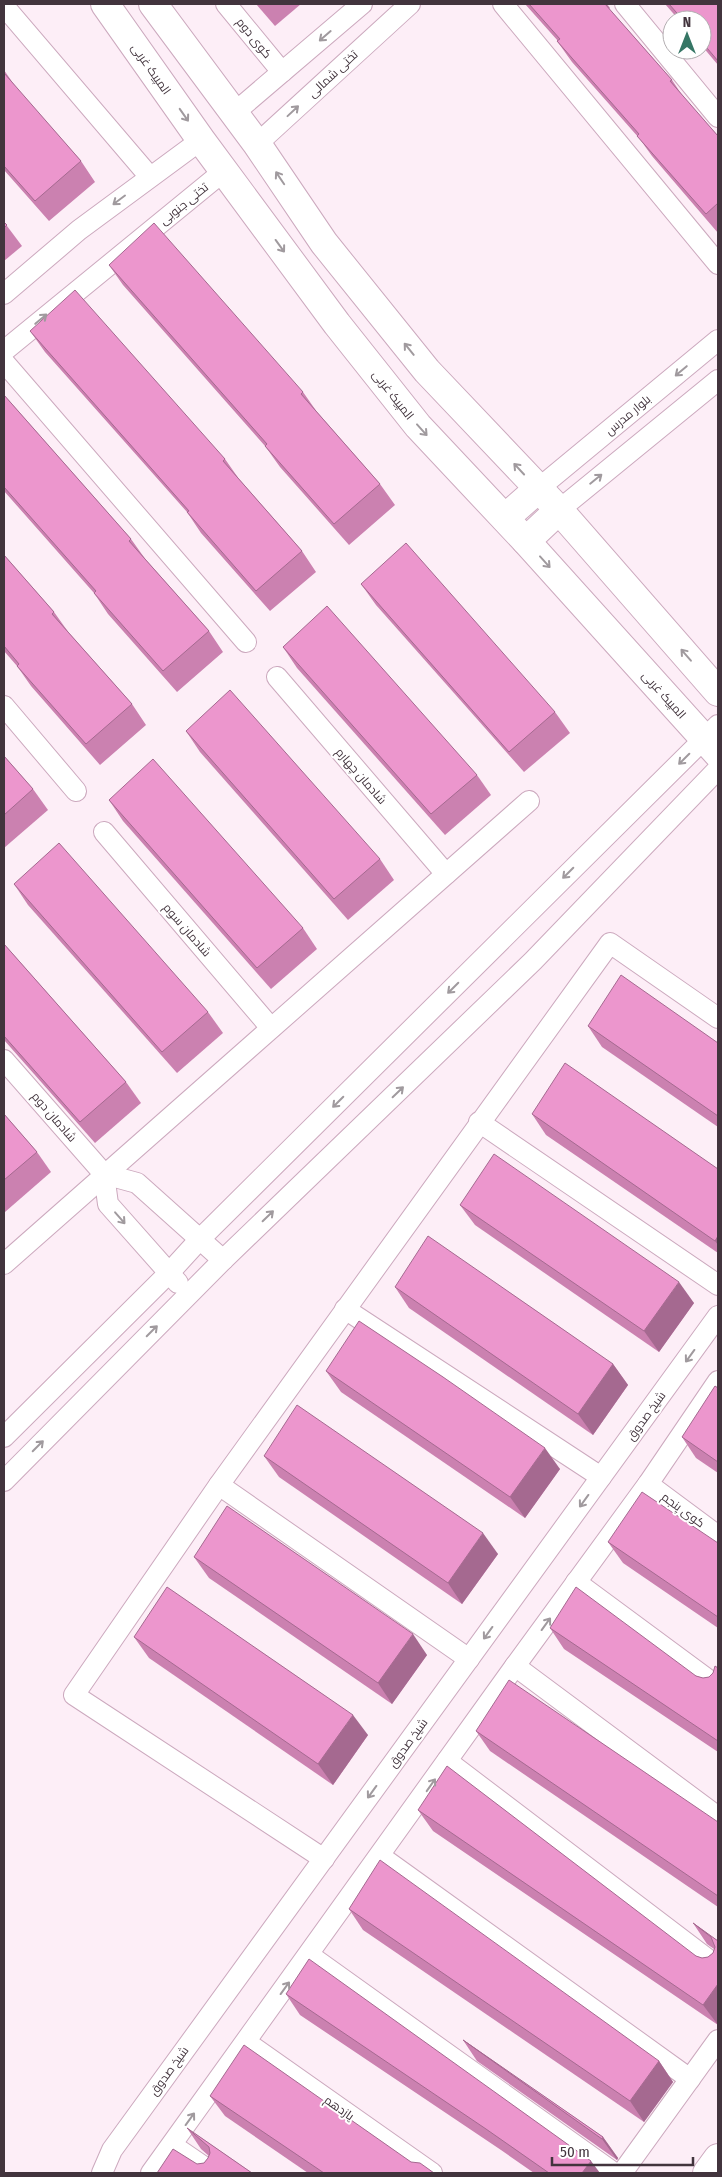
<svg xmlns="http://www.w3.org/2000/svg" width="722" height="2177" viewBox="0 0 722 2177" font-family="'Fira Sans Condensed',Cairo,sans-serif">
<style>
.lines{fill:none;stroke-linecap:round;stroke-linejoin:round}
.street-casing{stroke:#cca9be;stroke-width:22}
.secondary-casing{stroke:#cca9be;stroke-width:30}
.street{stroke:#fff;stroke-width:20}
.secondary{stroke:#fff;stroke-width:28}
.wall{fill:#cb81b0}
.shaded-wall{fill:#a56990}
.building{fill:#ec96cd;stroke:#a56990}
.oneway{stroke:#a09a9e}
.labels{text-anchor:middle;stroke-width:4;stroke-linejoin:round;paint-order:stroke}
.street-label{font-size:12px;fill:#42343d;stroke:#fff}
</style>
<rect width="100%" height="100%" fill="#fdeef7"/>
<g class="lines">
<!-- street casing -->
<g class="street-casing">
<g id="street">
<polyline points="226,4 282,72"/>
<polyline points="503,4 718,264"/>
<polyline points="625,4 718,117"/>
<polyline points="4,6 150,177"/>
<polyline points="234,113 362,4"/>
<polyline points="257,144 410,4"/>
<polyline points="4,294 79,230 201,140"/>
<polyline points="4,351 224,171"/>
<polyline points="4,362 246,642"/>
<polyline points="538,489 718,340"/>
<polyline points="559,510 718,380"/>
<polyline points="277,677 446,874"/>
<polyline points="4,706 76,791"/>
<polyline points="104,832 271,1028"/>
<polyline points="4,1060 104,1174"/>
<polyline points="479,1122 718,1285"/>
<polyline points="104,1174 108,1204 178,1283"/>
<polyline points="104,1174 137,1183 223,1260"/>
<polyline points="4,1264 529,801"/>
<polyline points="345,1309 601,1477"/>
<polyline points="4,1437 169,1273 200,1239 718,725"/>
<polyline points="4,1481 223,1260 533,961 718,769"/>
<polyline points="648,1484 718,1536"/>
<polyline points="219,1485 469,1659"/>
<polyline points="576,1582 718,1687"/>
<polyline points="515,1666 718,1817"/>
<polyline points="447,1761 718,1967"/>
<polyline points="380,1856 690,2079"/>
<polyline points="324,1859 74,1695 219,1485 610,943 718,1018"/>
<polyline points="309,1955 614,2173"/>
<polyline points="246,2042 432,2173"/>
<polyline points="172,2145 213,2173"/>
<polyline points="102,2173 112,2150 718,1316"/>
<polyline points="151,2173 515,1666 648,1484 718,1381"/>
<polyline points="622,2173 718,2040"/>
</g>
</g>
<!-- secondary casing -->
<g class="secondary-casing">
<g id="secondary">
<polyline points="105,4 201,140 337,324 418,426 526,541 718,754"/>
<polyline points="153,4 257,144 324,243 427,371 559,510 718,692"/>
<polyline points="505,518 538,489"/>
<polyline points="526,541 559,510"/>
<polyline points="707,2173 718,2158"/>
</g>
</g>
<!-- street -->
<use href="#street" class="street"/>
<!-- secondary -->
<use href="#secondary" class="secondary"/>
</g>
<!-- wall -->
<g class="wall">
<polygon points="256,4 301,4 275,26"/>
<polygon points="525,4 607,4 610,8 609,9 672,80 684,98 718,136 718,233 652,156 639,138 572,62 557,41 558,41"/>
<polygon points="665,4 718,4 718,65 702,46 702,20 679,20"/>
<polygon points="4,70 17,89 81,161 95,182 49,221 4,170"/>
<polygon points="4,222 22,246 4,261"/>
<polygon points="109,265 303,392 317,412 380,484 395,505 349,545 280,467 265,446 123,285"/>
<polygon points="30,331 225,459 239,479 302,551 316,572 270,611 201,533 187,512 45,352"/>
<polygon points="4,395 131,539 146,560 209,631 223,652 177,692 108,614 94,593 4,491"/>
<polygon points="4,555 54,612 69,633 132,704 146,725 100,765 31,686 17,666 4,651"/>
<polygon points="361,584 555,712 570,733 524,772 376,605"/>
<polygon points="283,647 477,775 491,795 445,835 297,668"/>
<polygon points="186,731 380,859 394,880 348,920 200,752"/>
<polygon points="4,756 33,789 48,810 4,848"/>
<polygon points="109,800 303,928 317,949 271,989 123,821"/>
<polygon points="14,884 208,1012 223,1033 177,1073 28,905"/>
<polygon points="4,944 126,1082 141,1103 95,1143 4,1040"/>
<polygon points="588,1026 718,1043 718,1127 602,1047"/>
<polygon points="4,1114 37,1152 51,1172 5,1212 4,1210"/>
<polygon points="532,1114 718,1169 718,1253 546,1135"/>
<polygon points="460,1205 694,1303 659,1352 475,1225"/>
<polygon points="395,1287 613,1364 628,1385 593,1435 409,1308"/>
<polygon points="326,1371 560,1469 525,1518 341,1392"/>
<polygon points="718,1388 718,1473 696,1458 682,1437"/>
<polygon points="264,1456 498,1554 462,1604 279,1477"/>
<polygon points="608,1542 718,1543 718,1628 623,1563"/>
<polygon points="194,1557 427,1655 392,1704 209,1578"/>
<polygon points="550,1628 703,1678 709,1677 718,1668 718,1752 564,1649"/>
<polygon points="134,1637 368,1735 333,1785 149,1658"/>
<polygon points="476,1731 718,1822 718,1907 490,1751"/>
<polygon points="418,1810 696,1956 702,1958 708,1957 713,1953 714,1949 707,1944 693,1923 718,1941 718,2025 433,1831"/>
<polygon points="349,1909 659,2061 673,2082 644,2122 363,1930"/>
<polygon points="286,1994 600,2173 534,2173 501,2150 300,2015"/>
<polygon points="463,2040 603,2137 618,2158 617,2160 477,2061"/>
<polygon points="210,2096 411,2162 434,2173 308,2173 225,2116"/>
<polygon points="187,2128 252,2173 197,2164 204,2163 208,2158 209,2156 201,2149"/>
</g>
<!-- shaded-wall -->
<g class="shaded-wall">
<polygon points="718,1236 718,1245 715,1241"/>
<polygon points="679,1282 694,1303 659,1352 644,1331"/>
<polygon points="613,1364 628,1385 593,1435 578,1414"/>
<polygon points="545,1448 560,1469 525,1518 510,1497"/>
<polygon points="483,1533 498,1554 462,1604 448,1583"/>
<polygon points="413,1634 427,1655 392,1704 378,1683"/>
<polygon points="353,1715 368,1735 333,1785 318,1764"/>
<polygon points="718,1984 718,2025 703,2005"/>
<polygon points="659,2061 673,2082 644,2122 630,2101"/>
<polygon points="603,2137 618,2158 617,2160 602,2139"/>
<polygon points="591,2161 600,2173 582,2173"/>
</g>
<!-- building -->
<g class="building">
<polygon points="529,4 605,4 672,80 670,81 718,136 718,203 706,214 637,136 639,134 557,41 560,39"/>
<polygon points="669,4 718,4 718,61 702,42 702,20 683,20"/>
<polygon points="4,73 81,161 35,201 4,166"/>
<polygon points="4,222 7,225 4,228"/>
<polygon points="154,223 303,392 301,394 380,484 334,524 265,446 267,444 109,265"/>
<polygon points="75,290 225,459 223,461 302,551 256,591 187,512 189,511 30,331"/>
<polygon points="4,395 131,539 129,541 209,631 163,671 94,593 96,591 4,487"/>
<polygon points="406,543 555,712 509,752 361,584"/>
<polygon points="4,555 54,612 52,614 132,704 86,744 17,666 19,664 4,646"/>
<polygon points="327,606 477,775 431,814 283,647"/>
<polygon points="230,690 380,859 334,899 186,731"/>
<polygon points="4,756 33,789 4,815"/>
<polygon points="153,759 303,928 257,968 109,800"/>
<polygon points="59,843 208,1012 162,1052 14,884"/>
<polygon points="4,944 126,1082 80,1122 4,1036"/>
<polygon points="621,975 718,1043 718,1116 588,1026"/>
<polygon points="565,1063 718,1169 718,1236 715,1241 532,1114"/>
<polygon points="4,1114 37,1152 4,1180"/>
<polygon points="494,1154 679,1282 644,1331 460,1205"/>
<polygon points="428,1236 613,1364 578,1414 395,1287"/>
<polygon points="359,1321 443,1377 545,1448 510,1497 326,1371"/>
<polygon points="715,1386 718,1388 718,1462 682,1437"/>
<polygon points="297,1405 483,1533 448,1583 264,1456"/>
<polygon points="642,1492 718,1543 718,1617 608,1542"/>
<polygon points="227,1506 413,1634 378,1683 194,1557"/>
<polygon points="167,1587 353,1715 318,1764 134,1637"/>
<polygon points="576,1587 696,1676 703,1678 709,1677 713,1673 715,1666 718,1668 718,1741 550,1628"/>
<polygon points="509,1680 718,1822 718,1896 476,1731"/>
<polygon points="447,1766 696,1956 702,1958 708,1957 713,1953 715,1947 711,1937 693,1923 718,1941 718,1984 703,2005 418,1810"/>
<polygon points="380,1860 659,2061 630,2101 349,1909"/>
<polygon points="309,1959 591,2161 582,2173 549,2173 486,2129 286,1994"/>
<polygon points="463,2040 603,2137 602,2139"/>
<polygon points="244,2045 411,2162 420,2163 434,2173 324,2173 210,2096"/>
<polygon points="187,2128 252,2173 157,2173 173,2149 197,2164 204,2163 208,2158 210,2153 209,2147"/>
</g>
<!-- one-way arrows -->
<defs><path id="oneway-shaft" d="M-6 0H5M1.5-3L5.5 0L1.5 3" fill="none" stroke-width="1.6" stroke-linecap="round" stroke-linejoin="round" transform="scale(1.25)"/></defs>
<g class="oneway">
<use href="#oneway-shaft" transform="translate(325 36) rotate(139)"/>
<use href="#oneway-shaft" transform="translate(293 111) rotate(-43)"/>
<use href="#oneway-shaft" transform="translate(184 115) rotate(55)"/>
<use href="#oneway-shaft" transform="translate(280 178) rotate(-124)"/>
<use href="#oneway-shaft" transform="translate(119 200) rotate(143)"/>
<use href="#oneway-shaft" transform="translate(280 246) rotate(54)"/>
<use href="#oneway-shaft" transform="translate(41 319) rotate(-40)"/>
<use href="#oneway-shaft" transform="translate(409 349) rotate(-129)"/>
<use href="#oneway-shaft" transform="translate(681 371) rotate(140)"/>
<use href="#oneway-shaft" transform="translate(422 430) rotate(48)"/>
<use href="#oneway-shaft" transform="translate(519 469) rotate(-133)"/>
<use href="#oneway-shaft" transform="translate(596 479) rotate(-39)"/>
<use href="#oneway-shaft" transform="translate(545 562) rotate(48)"/>
<use href="#oneway-shaft" transform="translate(686 655) rotate(-131)"/>
<use href="#oneway-shaft" transform="translate(684 759) rotate(135)"/>
<use href="#oneway-shaft" transform="translate(568 873) rotate(135)"/>
<use href="#oneway-shaft" transform="translate(453 988) rotate(135)"/>
<use href="#oneway-shaft" transform="translate(398 1092) rotate(-44)"/>
<use href="#oneway-shaft" transform="translate(338 1102) rotate(135)"/>
<use href="#oneway-shaft" transform="translate(268 1216) rotate(-44)"/>
<use href="#oneway-shaft" transform="translate(120 1218) rotate(49)"/>
<use href="#oneway-shaft" transform="translate(152 1331) rotate(-45)"/>
<use href="#oneway-shaft" transform="translate(690 1356) rotate(126)"/>
<use href="#oneway-shaft" transform="translate(38 1446) rotate(-45)"/>
<use href="#oneway-shaft" transform="translate(584 1501) rotate(126)"/>
<use href="#oneway-shaft" transform="translate(546 1624) rotate(-54)"/>
<use href="#oneway-shaft" transform="translate(488 1633) rotate(126)"/>
<use href="#oneway-shaft" transform="translate(431 1785) rotate(-55)"/>
<use href="#oneway-shaft" transform="translate(372 1792) rotate(126)"/>
<use href="#oneway-shaft" transform="translate(285 1988) rotate(-54)"/>
<use href="#oneway-shaft" transform="translate(190 2119) rotate(-54)"/>
</g>
<g class="labels">
<!-- street labels -->
<g class="street-label">
<text transform="translate(254 38) rotate(51)" y="4">کوی دوم</text>
<text transform="translate(151 69) rotate(55)" y="4">المپیک غربی</text>
<text transform="translate(333 74) rotate(-43)" y="4">تختی شمالی</text>
<text transform="translate(184 204) rotate(-39)" y="4">تختی جنوبی</text>
<text transform="translate(393 395) rotate(52)" y="4">المپیک غربی</text>
<text transform="translate(628 415) rotate(-40)" y="4">بلوار مدرس</text>
<text transform="translate(664 695) rotate(48)" y="4">المپیک غربی</text>
<text transform="translate(361 776) rotate(49)" y="4">شادمان چهارم</text>
<text transform="translate(187 930) rotate(49)" y="4">شادمان سوم</text>
<text transform="translate(54 1117) rotate(49)" y="4">شادمان دوم</text>
<text transform="translate(646 1416) rotate(-54)" y="4">شیخ صدوق</text>
<text transform="translate(683 1510) rotate(36)" y="4">کوی پنجم</text>
<text transform="translate(408 1743) rotate(-54)" y="4">شیخ صدوق</text>
<text transform="translate(169 2071) rotate(-54)" y="4">شیخ صدوق</text>
<text transform="translate(339 2108) rotate(35)" y="4">یازدهم</text>
</g>
</g>
<!-- border -->
<rect width="722" height="2177" fill="none" stroke="#42343d" stroke-width="10"/>
<!-- north arrow -->
<g transform="translate(687 35)"><circle r="24" fill="#ffffff" stroke="#b3aeb1"/>
<path d="M0-4L9 19L0 12L-9 19Z" fill="#367665"/>
<text y="-8" font-size="14" font-weight="bold" text-anchor="middle" fill="#42343d">N</text>
</g>
<!-- scale -->
<path d="M552 2157v8h141v-8" fill="none" stroke="#42343d" stroke-width="2.5"/>
<text x="560" y="2157" font-size="15" fill="#42343d" stroke="#ffffff" stroke-width="4" paint-order="stroke">50 m</text>
</svg>
